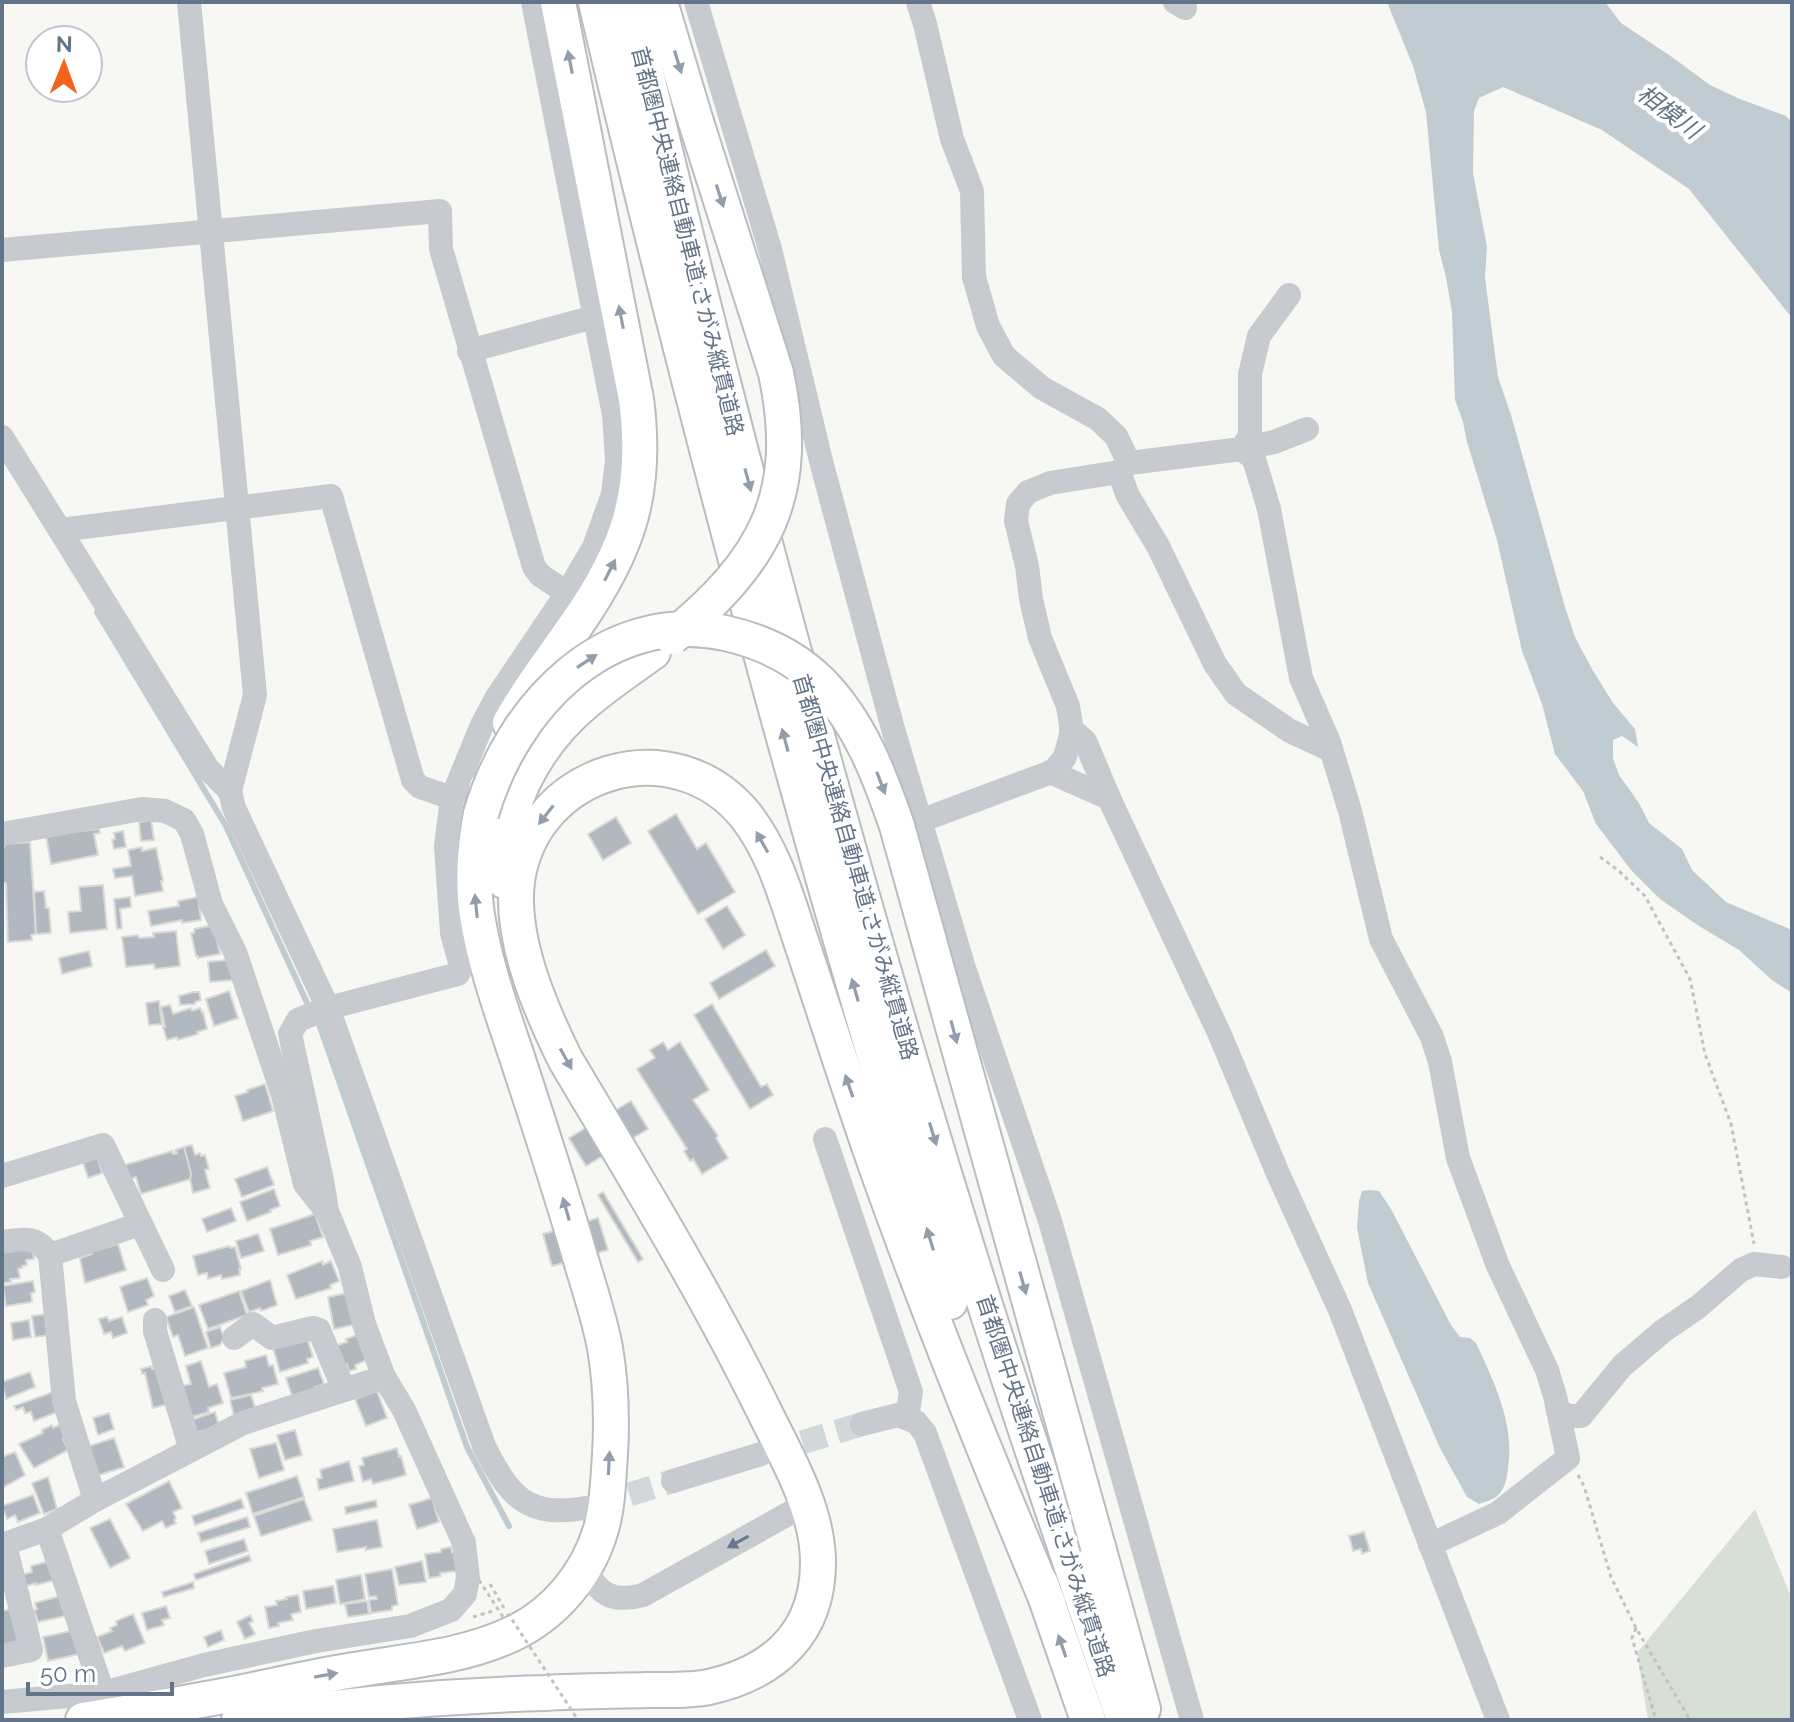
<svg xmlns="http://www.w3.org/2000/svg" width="1794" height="1722" viewBox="0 0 1794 1722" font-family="Raleway,'Noto Sans JP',sans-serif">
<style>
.green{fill:#d8e0d5}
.water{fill:#c1ccd2}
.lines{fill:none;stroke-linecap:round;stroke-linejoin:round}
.stream{stroke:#c1ccd2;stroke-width:6}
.building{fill:#b1b8bf;stroke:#d9d9d7;stroke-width:2}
.minor-tunnel{stroke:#d2d7d9;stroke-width:24;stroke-dasharray:24 12;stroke-linecap:butt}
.highway-casing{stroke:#b9bcc0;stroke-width:38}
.path{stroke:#c0c2c5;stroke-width:3;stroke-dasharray:4 4;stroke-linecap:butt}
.minor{stroke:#c7cace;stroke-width:24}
.highway{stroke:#fff;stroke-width:34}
.highway-bridge-casing{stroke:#b9bcc0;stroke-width:38;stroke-linecap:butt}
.path-bridge{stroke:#c0c2c5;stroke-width:3;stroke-dasharray:4 4;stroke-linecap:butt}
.highway-bridge{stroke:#fff;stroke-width:34}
.oneway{fill:#929eac}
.oneway2{fill:#69788c}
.labels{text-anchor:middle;stroke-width:8;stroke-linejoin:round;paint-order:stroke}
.street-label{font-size:22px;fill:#647488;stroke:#fff}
.water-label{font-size:24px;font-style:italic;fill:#607784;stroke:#fff}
</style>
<rect width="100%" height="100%" fill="#f7f8f4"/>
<!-- green -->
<polygon class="green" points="1755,1509 1792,1599 1792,1720 1648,1720 1637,1653"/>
<!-- water -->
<g class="water">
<polygon points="1387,2 1605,2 1621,23 1672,57 1710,85 1740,99 1786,116 1792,122 1792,318 1689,189 1602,130 1503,87 1479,98 1474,111 1473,173 1487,247 1485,278 1498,377 1511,415 1565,607 1575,637 1592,669 1613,703 1635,729 1638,747 1622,736 1613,740 1613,758 1619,775 1639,803 1649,823 1682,849 1692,870 1726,902 1792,930 1792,993 1772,980 1739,950 1699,926 1660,899 1631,870 1596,824 1583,791 1555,754 1542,704 1522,651 1497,540 1467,442 1463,422 1455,400 1452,312 1446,277 1439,250 1426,112 1413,66"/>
<path d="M1370,1190l9,1 12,18 60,116 9,12 10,1 6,5c18,39 39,81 32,125 -1,10 -3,22 -12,29 -4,3 -12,5 -17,7l-12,-7 -27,-49 -72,-165 -11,-55 2,-27 3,-10z"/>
</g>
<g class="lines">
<!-- stream -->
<g class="stream">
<polyline points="97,612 226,826 308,1005"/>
<polyline points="319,1024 467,1447 509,1526"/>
</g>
</g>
<!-- building -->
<g class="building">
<polygon points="676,814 697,849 706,843 735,892 698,914 648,831"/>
<polygon points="616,817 631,843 603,860 588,834"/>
<polygon points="151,820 154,840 141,841 139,822"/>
<polygon points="99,829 100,833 94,834 98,855 51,864 46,835"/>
<polygon points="123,831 126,847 114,849 112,840 115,839 114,833"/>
<polygon points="30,842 36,934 31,935 32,940 8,942 6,883 2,883 2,849 4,848 4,844"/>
<polygon points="142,847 142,851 156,848 163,881 161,881 163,891 135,896 132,876 115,878 113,869 131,866 128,850"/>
<polygon points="103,885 107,929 70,933 68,912 81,911 79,887"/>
<polygon points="44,891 46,908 49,908 51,933 36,934 34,892"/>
<polygon points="130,897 131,907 120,909 122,928 117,929 114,899"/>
<polygon points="198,897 201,920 182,923 182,920 151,926 148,911 179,906 178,901"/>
<polygon points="727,906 745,935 723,949 705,919"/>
<polygon points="214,925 220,954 198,958 198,956 196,956 191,933 194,933 194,929"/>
<polygon points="176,931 180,966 155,969 154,964 126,967 122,937 138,935 139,938 154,937 153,933"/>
<polygon points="766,950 775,966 719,999 710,983"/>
<polygon points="89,951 92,966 62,974 59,958"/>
<polygon points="227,960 233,980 210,982 208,962"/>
<polygon points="229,991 238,1018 214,1026 206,999"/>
<polygon points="193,992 199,992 201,1000 195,1002 195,1004 180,1005 179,996"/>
<polygon points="159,1001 162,1024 149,1025 146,1003"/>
<polygon points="712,1004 761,1087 767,1084 773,1095 750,1109 694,1015"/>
<polygon points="170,1005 173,1014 191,1008 192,1011 200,1008 202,1013 203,1012 207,1029 197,1032 198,1034 178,1040 177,1037 167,1040 163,1027 165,1027 161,1007"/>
<polygon points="663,1042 668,1050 680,1042 709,1090 693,1100 718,1136 716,1138 728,1158 702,1174 693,1159 690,1161 684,1151 687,1149 637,1069 655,1058 650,1050"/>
<polygon points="265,1084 273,1111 243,1121 235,1096 248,1092 247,1090"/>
<polygon points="631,1101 648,1129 586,1166 569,1138"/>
<polygon points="192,1145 195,1155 200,1153 201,1156 205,1155 209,1169 205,1170 210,1188 193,1193 190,1179 191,1174 184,1147"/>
<polygon points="184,1147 191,1174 190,1179 141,1194 136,1177 129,1179 125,1165 172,1151 173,1154 177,1153 175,1150"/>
<polygon points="97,1157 102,1173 88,1178 83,1162"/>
<polygon points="267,1167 274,1185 242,1197 235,1179"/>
<polygon points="274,1189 280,1206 270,1210 271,1212 247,1221 240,1202"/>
<polygon points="603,1192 643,1259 638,1262 598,1195"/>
<polygon points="231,1208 236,1221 207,1232 202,1219"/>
<polygon points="315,1214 323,1237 310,1241 311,1245 278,1255 270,1229"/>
<polygon points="598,1218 608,1250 552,1266 543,1234"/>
<polygon points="258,1234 264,1251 241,1258 236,1241"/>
<polygon points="118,1244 126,1270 85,1283 80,1258 92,1254 91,1252"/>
<polygon points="32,1246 34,1259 26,1260 27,1265 22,1266 22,1268 18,1269 20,1278 10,1279 11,1282 2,1283 2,1252"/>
<polygon points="229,1246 230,1248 235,1247 241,1269 239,1269 240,1275 222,1279 221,1275 208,1279 207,1273 198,1275 193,1256"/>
<polygon points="322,1261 323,1265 331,1261 339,1281 330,1285 331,1288 296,1299 287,1275"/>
<polygon points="147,1278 154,1296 146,1300 148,1305 128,1312 120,1287"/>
<polygon points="270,1280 277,1305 261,1311 260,1308 249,1312 241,1291"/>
<polygon points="33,1281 35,1292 31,1293 32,1302 6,1306 3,1286"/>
<polygon points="185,1290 192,1306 175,1312 169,1296"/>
<polygon points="239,1291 247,1315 208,1329 199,1305"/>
<polygon points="348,1293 357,1324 334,1329 328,1297"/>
<polygon points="194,1307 208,1348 185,1356 178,1335 173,1337 166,1317"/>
<polygon points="47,1314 50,1335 35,1337 32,1316"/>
<polygon points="107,1317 109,1321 122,1317 127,1333 113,1338 111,1332 104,1334 99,1319"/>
<polygon points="29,1320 31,1337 13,1340 11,1323"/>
<polygon points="220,1327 224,1338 220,1345 211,1348 206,1332"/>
<polygon points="360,1334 369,1359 355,1365 356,1369 349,1371 347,1364 340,1366 335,1346 347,1342 346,1339"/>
<polygon points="307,1338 313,1357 307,1359 308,1363 280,1372 273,1348"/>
<polygon points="266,1355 269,1366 273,1365 278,1384 262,1388 263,1391 231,1398 224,1373 246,1367 245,1361"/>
<polygon points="201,1361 209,1387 217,1384 223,1403 208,1408 209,1412 191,1417 182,1386 191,1384 186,1366"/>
<polygon points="152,1366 152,1369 157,1368 168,1404 153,1408 145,1373 142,1374 141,1369"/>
<polygon points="318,1368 324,1384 315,1387 317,1392 293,1399 286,1378"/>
<polygon points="30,1372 35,1387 6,1399 2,1382"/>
<polygon points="377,1391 387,1418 366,1426 355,1399"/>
<polygon points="53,1392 57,1412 34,1421 31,1412 25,1413 23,1407 16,1410 14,1406"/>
<polygon points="251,1395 256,1410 234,1416 230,1400"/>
<polygon points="215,1412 219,1426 196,1433 191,1420"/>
<polygon points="109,1413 114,1429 98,1435 93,1418"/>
<polygon points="52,1425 53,1428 60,1425 67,1438 63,1439 68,1450 34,1468 19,1444 43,1433 42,1430"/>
<polygon points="295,1430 302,1455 285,1460 277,1435"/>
<polygon points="114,1438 124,1467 99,1475 86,1447"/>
<polygon points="276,1443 284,1470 259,1478 250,1449"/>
<polygon points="397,1448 399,1457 401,1456 406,1475 373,1484 371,1479 363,1482 359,1466 364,1465 362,1458"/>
<polygon points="15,1452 25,1475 2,1488 2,1457"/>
<polygon points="349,1461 354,1481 319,1490 317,1479 322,1478 320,1470"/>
<polygon points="297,1476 304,1497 253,1514 246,1493"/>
<polygon points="48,1477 57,1509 44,1514 32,1483"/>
<polygon points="169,1481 182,1508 173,1512 176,1518 174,1520 176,1523 166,1528 162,1521 143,1531 126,1504"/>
<polygon points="33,1495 40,1513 18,1522 15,1515 7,1519 2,1506"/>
<polygon points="432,1498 439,1522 417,1529 409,1505"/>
<polygon points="241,1499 244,1508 195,1525 192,1516"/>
<polygon points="304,1499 312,1520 261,1536 254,1516"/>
<polygon points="376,1500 377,1507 346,1514 345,1507"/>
<polygon points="247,1517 250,1527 201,1542 198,1533"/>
<polygon points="110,1519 130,1558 110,1568 90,1528"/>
<polygon points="377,1520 382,1547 366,1550 366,1547 337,1552 333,1529"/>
<polygon points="1364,1532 1370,1551 1362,1554 1361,1549 1353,1551 1349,1536"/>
<polygon points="244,1539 248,1551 209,1564 205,1551"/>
<polygon points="451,1547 452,1553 454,1553 457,1571 440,1573 441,1576 429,1578 425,1554 441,1552 441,1549"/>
<polygon points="249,1555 251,1561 196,1580 194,1574"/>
<polygon points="50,1561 55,1580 36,1585 36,1583 26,1586 22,1575 32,1572 31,1566"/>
<polygon points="422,1561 426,1582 399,1585 395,1567"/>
<polygon points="392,1569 398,1605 392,1606 392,1610 371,1613 369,1600 377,1599 376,1596 369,1597 365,1574"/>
<polygon points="361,1575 365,1599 340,1604 336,1580"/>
<polygon points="193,1582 194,1588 164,1597 162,1592"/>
<polygon points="333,1586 336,1603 306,1609 303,1591"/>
<polygon points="298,1595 301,1612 291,1614 293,1620 278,1623 279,1626 269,1628 265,1607 277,1605 276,1601 287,1599 286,1597"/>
<polygon points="60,1596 65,1616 38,1622 34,1610 37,1609 35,1603"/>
<polygon points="367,1601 369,1614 348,1617 345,1604"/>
<polygon points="166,1606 170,1618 162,1620 164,1625 147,1630 142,1613"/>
<polygon points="11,1609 19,1641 2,1645 2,1611"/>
<polygon points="133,1614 145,1643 125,1651 122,1646 104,1653 97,1637 112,1631 110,1628 117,1625 116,1621"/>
<polygon points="250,1615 253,1621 249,1623 255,1634 245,1639 237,1622"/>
<polygon points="221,1630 224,1640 208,1647 204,1637"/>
<polygon points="71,1631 79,1654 48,1661 43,1637"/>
</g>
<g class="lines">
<!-- minor-tunnel -->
<g class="minor-tunnel">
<polyline points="768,1453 862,1424"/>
<polyline points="595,1505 673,1481"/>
</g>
<!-- highway casing -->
<g class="highway-casing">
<g id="highway">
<path d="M596,2c52,222 109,443 168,663 58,213 119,426 186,637"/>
<path d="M629,2c98,411 206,820 331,1223 51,166 108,330 164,495"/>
<polyline points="660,2 696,122"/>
<path d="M510,723c19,-35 44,-66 66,-98 53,-76 72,-134 60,-226l-78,-397"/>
<path d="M504,881c-5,-71 30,-136 83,-180 21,-18 44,-33 66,-49"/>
<polyline points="1098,1547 1143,1709"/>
<polyline points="1041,1584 1088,1720"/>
<path d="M83,1720c46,-8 93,-15 140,-24 42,-8 83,-18 125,-25 56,-10 113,-13 164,-37 43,-20 76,-60 89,-105 7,-24 7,-49 9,-74 2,-35 1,-72 -5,-107 -6,-33 -18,-66 -27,-98 -19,-65 -40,-129 -61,-193 -15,-45 -31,-89 -39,-136 -8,-44 -2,-91 9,-134"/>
<path d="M239,1720c101,-15 203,-24 305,-27 34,-2 69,-2 104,-3 20,0 41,1 61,-3 66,-15 110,-55 109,-127 -1,-50 -29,-99 -51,-143 -60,-123 -132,-240 -202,-358 -25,-51 -55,-120 -48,-178 16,-112 157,-154 229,-65 29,37 41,84 56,128 24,72 47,145 72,216 53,150 113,297 174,443"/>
</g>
</g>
<!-- path -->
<g class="path">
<polyline points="1600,857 1619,871 1645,896 1690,979 1705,1054 1731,1124 1754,1244"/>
<polyline points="1578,1475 1584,1486 1611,1577 1636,1628 1690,1720"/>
<polyline points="490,1584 504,1608"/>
<polyline points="473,1617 496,1610"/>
<polyline points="1636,1628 1632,1638 1656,1720"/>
</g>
<!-- minor -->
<g class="minor">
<path d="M189,2l66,693 -25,96 4,17 94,200 156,438c25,50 42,72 101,62"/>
<polyline points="696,2 770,249 822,465 893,729 963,965 1050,1221 1192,1720"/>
<polyline points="918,2 925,24 952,139 972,191 974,277 988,326 1004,356 1042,388 1098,419 1116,436 1129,463 1242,449 1254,459 1269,509 1301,678 1329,742 1350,811 1381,939 1432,1037 1440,1062 1458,1158 1498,1266 1547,1370 1555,1396 1568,1458 1498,1513 1430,1545"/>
<polyline points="1175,2 1185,8"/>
<polyline points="2,250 440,211 441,249 534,567 540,575 567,593"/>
<polyline points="469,351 594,317"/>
<polyline points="2,437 208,769 230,791"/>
<polyline points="1242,449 1250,435 1250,374 1259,336 1289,295"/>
<polyline points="1242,449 1274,442 1307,429"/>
<polyline points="1119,472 1128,496 1158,546 1215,664 1236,694 1290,731 1331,750"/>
<polyline points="60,530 331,496 413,780 420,787 452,798"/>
<polyline points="1071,729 1085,741 1109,798 1220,1035 1279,1176 1340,1310 1498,1720"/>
<polyline points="1050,772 1109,798"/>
<polyline points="920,821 1054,771 1065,757 1072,731 1068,706 1040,638 1031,599 1027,566 1016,521 1018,504 1028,492 1050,483 1119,472 1129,463"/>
<polyline points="2,834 142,809 165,811 184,820 192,834 211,904 235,952 283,1095 305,1184 324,1208"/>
<polyline points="825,1139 911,1392 907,1418"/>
<polyline points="2,1176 103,1145 163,1270"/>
<path d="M2,1242c22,-3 34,-7 48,13"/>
<polyline points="155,1320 155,1331 191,1450"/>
<polyline points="234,1338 253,1324 272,1338 313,1328 319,1330 344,1390"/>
<polyline points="1558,1411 1569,1416 1581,1416 1622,1366 1663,1331 1698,1307 1741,1270 1754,1264 1782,1267"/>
<polyline points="862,1424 898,1415 916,1422 925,1433 1030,1720"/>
<polyline points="673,1481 761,1454"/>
<polyline points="95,1500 64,1401 50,1255 140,1224"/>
<polyline points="47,1529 103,1693"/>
<polyline points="2,1545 47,1529 95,1500 243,1423 384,1377"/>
<path d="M584,1568c16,27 28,35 59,27l163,-91"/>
<polyline points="2,1656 31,1650 5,1545"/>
<polyline points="2,1702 103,1693 204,1665 316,1641 410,1626 451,1610 465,1594 468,1578 464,1543 404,1410 384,1377 364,1324 350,1267 327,1211 322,1180 290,1034 298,1020 328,1008 458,974 461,966 452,933 446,847 452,798 482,725 497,697 567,593 594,547 613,494 617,460 614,415 533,2"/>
</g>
<!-- highway -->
<use href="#highway" class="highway"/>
<!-- highway-bridge casing -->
<g class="highway-bridge-casing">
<g id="highway-bridge">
<path d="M672,637c93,-76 130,-142 104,-264l-80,-251"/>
<path d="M481,814c31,-107 124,-206 244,-181 36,8 69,23 96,50 39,40 58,91 76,143l201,721"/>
</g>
</g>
<!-- path-bridge -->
<polyline class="path-bridge" points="479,1580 503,1617 509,1615 578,1720"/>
<!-- highway-bridge -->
<use href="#highway-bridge" class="highway-bridge"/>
</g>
<!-- one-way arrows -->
<defs><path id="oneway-solid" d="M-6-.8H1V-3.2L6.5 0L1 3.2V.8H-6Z" transform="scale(2)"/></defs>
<g class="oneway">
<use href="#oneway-solid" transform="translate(570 62) rotate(-101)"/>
<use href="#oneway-solid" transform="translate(678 62) rotate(73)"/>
<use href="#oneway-solid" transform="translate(720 196) rotate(72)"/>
<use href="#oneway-solid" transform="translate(621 317) rotate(-101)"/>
<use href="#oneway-solid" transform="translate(748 480) rotate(75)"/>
<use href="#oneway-solid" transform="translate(610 570) rotate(-63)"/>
<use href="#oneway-solid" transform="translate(587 661) rotate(-33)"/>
<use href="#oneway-solid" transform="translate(785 740) rotate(-105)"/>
<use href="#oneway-solid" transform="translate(881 783) rotate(69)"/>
<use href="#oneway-solid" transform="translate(546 815) rotate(128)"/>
<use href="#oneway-solid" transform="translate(762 842) rotate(-119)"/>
<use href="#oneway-solid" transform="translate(476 906) rotate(-96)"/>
<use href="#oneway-solid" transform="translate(855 990) rotate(-106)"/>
<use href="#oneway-solid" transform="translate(954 1032) rotate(75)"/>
<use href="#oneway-solid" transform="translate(566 1059) rotate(61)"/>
<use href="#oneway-solid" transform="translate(849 1086) rotate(-109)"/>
<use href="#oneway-solid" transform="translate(933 1134) rotate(73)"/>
<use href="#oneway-solid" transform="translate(566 1209) rotate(-106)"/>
<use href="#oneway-solid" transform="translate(930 1239) rotate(-107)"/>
<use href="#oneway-solid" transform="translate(1023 1283) rotate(74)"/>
<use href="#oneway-solid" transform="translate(609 1463) rotate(-87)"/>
<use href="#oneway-solid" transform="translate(1062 1646) rotate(-109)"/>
<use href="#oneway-solid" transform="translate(326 1675) rotate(-10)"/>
</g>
<use class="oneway2" href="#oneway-solid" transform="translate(738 1542) rotate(151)"/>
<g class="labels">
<!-- street labels -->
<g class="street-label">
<text transform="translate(688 241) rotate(76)" y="8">首都圏中央連絡自動車道;さがみ縦貫道路</text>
<text transform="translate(856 867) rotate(74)" y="8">首都圏中央連絡自動車道;さがみ縦貫道路</text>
<text transform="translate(1046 1486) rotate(72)" y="8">首都圏中央連絡自動車道;さがみ縦貫道路</text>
</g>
<!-- water labels -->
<g class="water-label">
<text transform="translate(1669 112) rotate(37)" y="8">相模川</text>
</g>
</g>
<!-- border -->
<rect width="1794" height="1722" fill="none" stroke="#647488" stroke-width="8"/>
<!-- north arrow -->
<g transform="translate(64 64) rotate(1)"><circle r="38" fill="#ffffff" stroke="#c1c7cf" stroke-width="2"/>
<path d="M0-6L14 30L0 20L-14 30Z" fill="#f2631b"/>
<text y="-12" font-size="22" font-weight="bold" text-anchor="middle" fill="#647488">N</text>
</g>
<!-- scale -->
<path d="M28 1682v12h144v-12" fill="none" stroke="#647488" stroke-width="4"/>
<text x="40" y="1682" font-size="24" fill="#647488" stroke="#ffffff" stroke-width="6" paint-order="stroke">50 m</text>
</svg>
